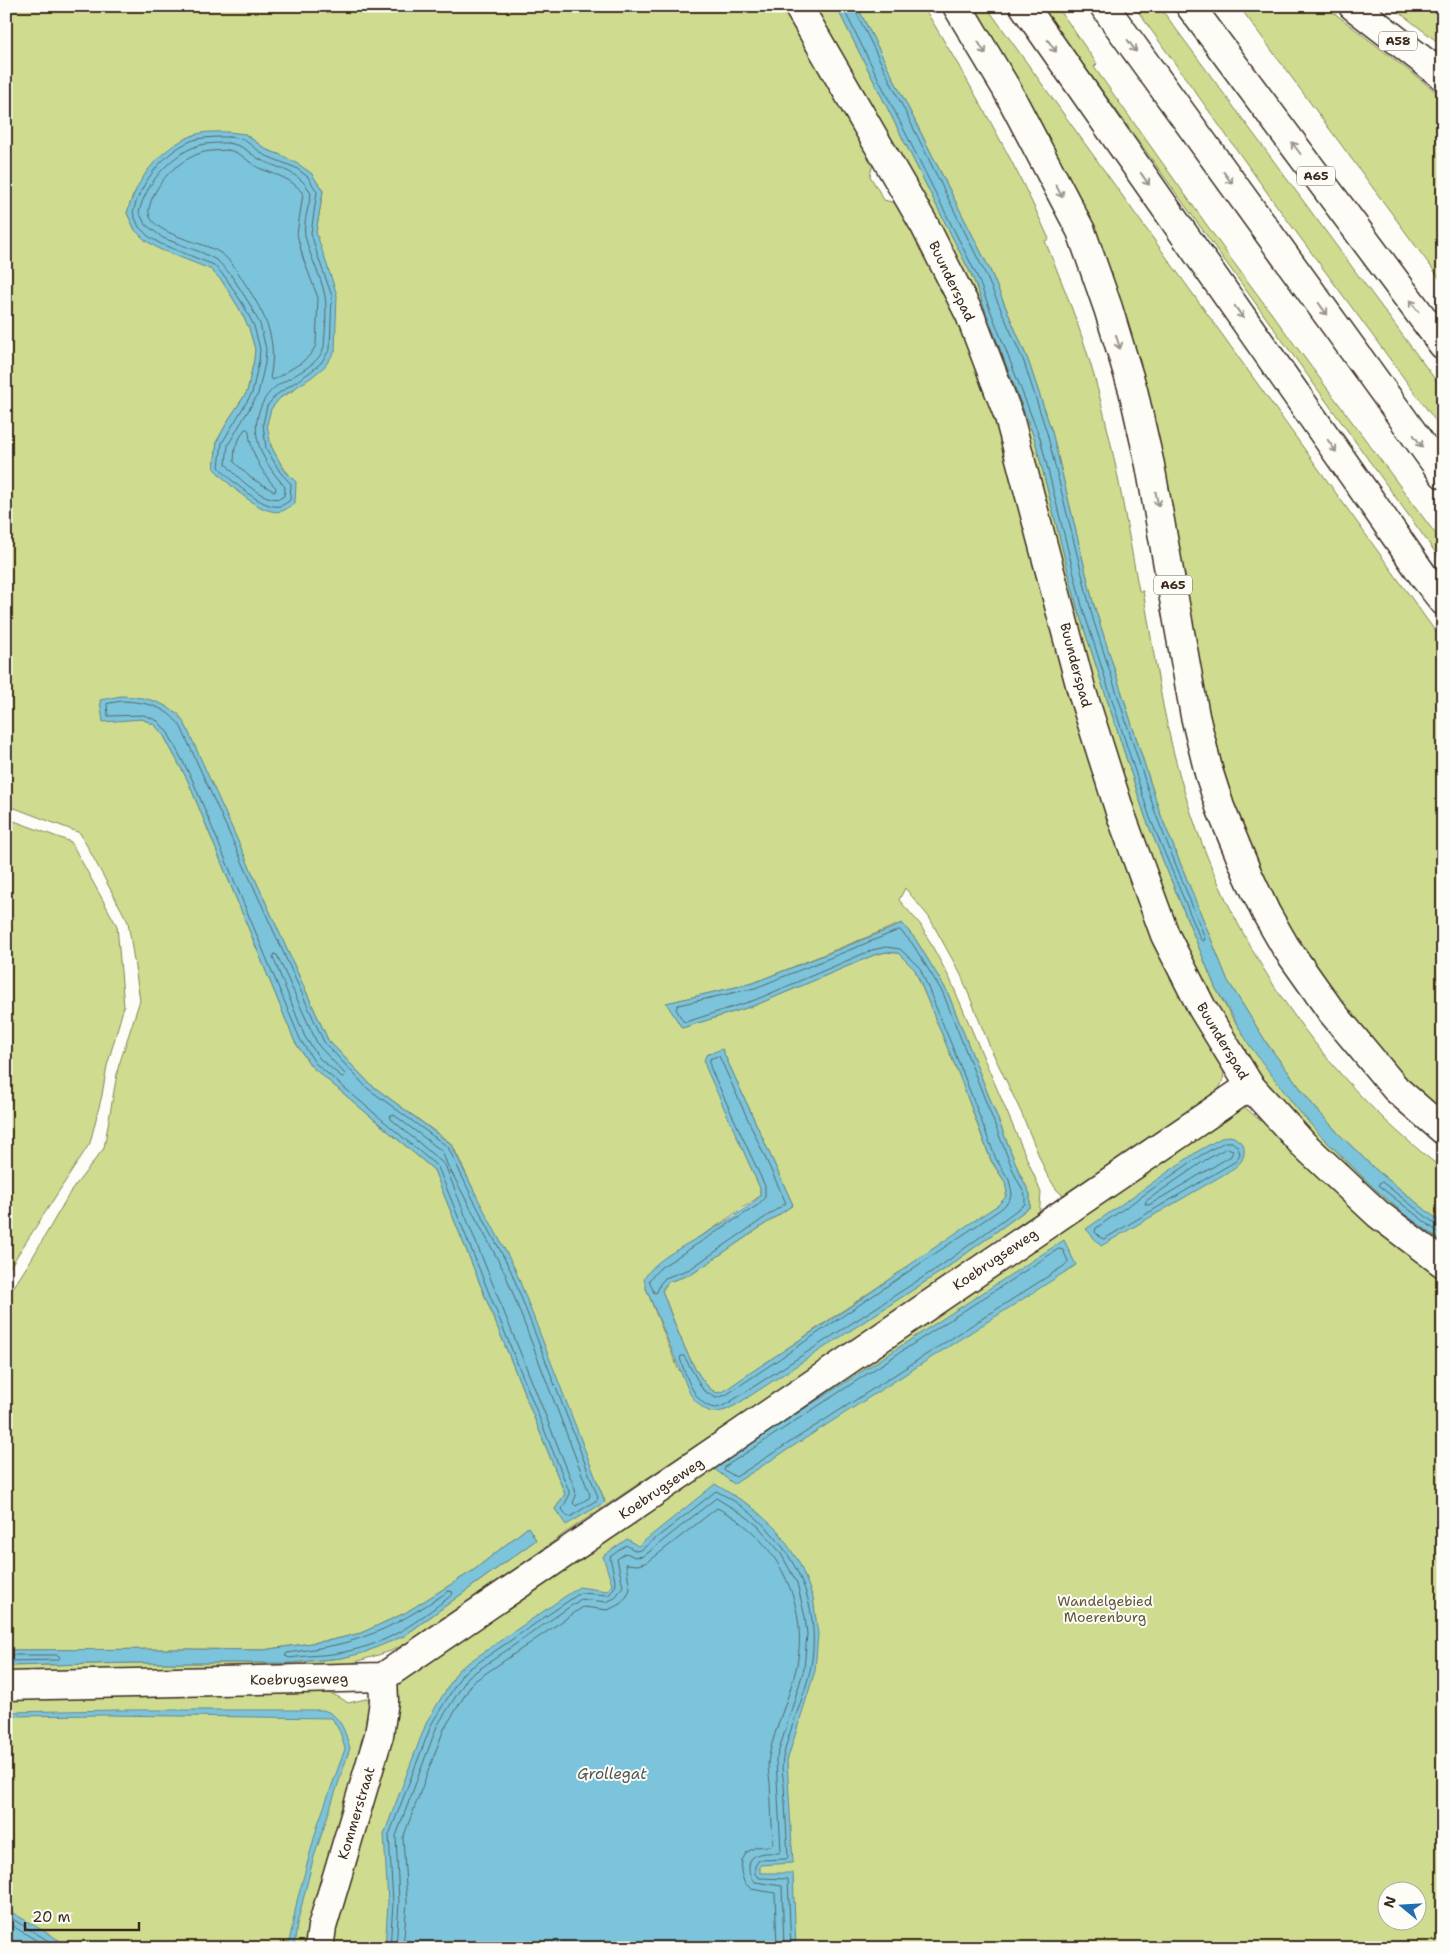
<svg xmlns="http://www.w3.org/2000/svg" width="1449" height="1954" viewBox="0 0 1449 1954" font-family="'Shantell Sans',sans-serif">
<style>
.green{fill:#cfdc8f;stroke:#858356;fill-rule:evenodd}
.water{fill:#7bc4db;stroke:#61868f}
.lines{fill:none;stroke-linecap:round;stroke-linejoin:round}
.shore{stroke:#55686a;stroke-width:1}
.minor-casing{stroke:#3b2a1e;stroke-width:31}
.motorway-casing{stroke:#3b2a1e;stroke-width:31}
.minor{stroke:#fdfcf7;stroke-width:28}
.motorway{stroke:#fdfcf7;stroke-width:28}
.oneway{stroke:#9c938a}
.labels{text-anchor:middle;stroke-width:4;stroke-linejoin:round;paint-order:stroke}
.shield{fill:#fdfcf7;stroke:#75695f;stroke-width:1}
.shield-label{font-size:12px;font-weight:bold;fill:#3b2a1e}
.street-label{font-size:14px;fill:#3b2a1e;stroke:#fdfcf7}
.park-label{font-size:14px;fill:#60563a;stroke:#fdfcf7}
.water-label{font-size:15px;font-style:italic;fill:#4e5857;stroke:#fdfcf7}
</style>
<rect width="100%" height="100%" fill="#fdfcf7"/>
<filter id="ink" filterUnits="userSpaceOnUse"><feTurbulence type="fractalNoise" baseFrequency=".02" numOctaves="2"/><feDisplacementMap in="SourceGraphic" scale="10" xChannelSelector="R" yChannelSelector="G"/><feConvolveMatrix kernelMatrix="1 2 1 2 8 2 1 2 1" color-interpolation-filters="sRGB"/></filter>
<g filter="url(#ink)">
<!-- green -->
<g class="green">
<path d="M6,6h778l90,153 -4,17 14,24 15,4 47,85 62,158 216,625 -1,8 -7,16 -147,100 -8,-2 -5,-5 -10,-16 -25,-61 -31,-65 -29,-72 -32,-58 -24,-29 -6,12 21,24 30,55 86,201 5,13 -2,23 -474,317 -135,99 -39,19 -42,13 -343,10v-8l126,-3h158l52,-5 62,-22 132,-96 -8,-13 -54,43 -69,43 -44,20 -29,7 -69,10 -76,-1 -181,1v-351l25,-39 40,-69 33,-43 14,-80 22,-68 -12,-78 -48,-89 -68,-26h-6zM245,134l22,16 14,5 30,18 12,18 -7,41 5,21 -27,137c-4,3 -10,5 -14,8 -29,24 -4,64 16,84l-57,11 -25,-24 3,-28 12,-22 18,-27 7,-32 1,-11 -6,-21 -10,-20 -17,-27 -12,-12 -65,-29 -10,-10 -8,-17 5,-16 16,-27zM178,713l7,12 143,315 42,44 82,60 24,51 129,306 -39,23 -11,-15 10,-15 -131,-324 -123,-104 -16,-24 -107,-261 -24,-45 -9,-11 -13,-6h-14zM902,923l14,17 31,51 72,181 11,22v13l-85,62 -221,142 -46,-42 -32,-81 21,-32 44,-26 49,-34v-8l-56,-127 18,-12 71,156 -101,69 -24,8 -6,9c10,23 32,93 55,102l7,-2 275,-186 6,-7 2,-6 -2,-10 -14,-21 -32,-86 -44,-105 -17,-17 -12,-1 -12,3 -118,50 -74,23 -15,-25 86,-20z"/>
<polygon points="809,6 836,6 973,278 1035,440 1077,607 1146,819 1215,987 1232,1018 1319,1134 1374,1188 1403,1213 1443,1242 1443,1254 1366,1193 1263,1080 1244,1055 1196,973 1137,824 1108,741 1039,492"/>
<path d="M857,6h66c46,76 90,152 126,233l-4,2c15,36 29,71 41,108 25,79 38,161 53,242h4c11,61 19,122 36,182 42,154 135,299 264,396v55l-69,-56 -36,-35 -25,-28 -45,-60 -40,-64 -68,-168 -67,-211 -41,-170 -24,-72 -38,-90z"/>
<path d="M971,6h15l457,636v470c-91,-80 -162,-181 -204,-295 -14,-39 -24,-79 -33,-119 -24,-108 -33,-219 -64,-325 -14,-50 -32,-97 -52,-144 -13,-31 -26,-61 -41,-90 -25,-45 -51,-89 -78,-133z"/>
<polygon points="1041,6 1057,6 1097,64 1094,67 1231,259 1443,544 1443,563"/>
<polygon points="1134,6 1159,6 1443,390 1443,431 1274,202"/>
<polygon points="1239,6 1325,6 1443,97 1443,283"/>
<polygon points="1391,6 1443,6 1443,46"/>
<polygon points="6,818 71,842 117,926 124,1006 107,1066 102,1095 90,1143 6,1273"/>
<path d="M1242,1105l201,170v673h-1437v-252l297,-4v1c17,-3 31,-1 45,10l31,-7zM1386,1892h30v30h-30z"/>
</g>
<!-- water -->
<g class="water">
<polygon points="836,6 857,6 990,270 1028,360 1052,432 1093,602 1160,813 1228,981 1268,1045 1313,1105 1338,1133 1374,1168 1443,1224 1443,1242 1403,1213 1374,1188 1319,1134 1294,1105 1250,1046 1215,987 1146,819 1077,607 1035,440 973,278"/>
<path d="M229,132l16,2 22,16 14,5 17,9 13,9 12,18 -7,41 21,63 -2,56 -10,15 -13,11 -32,21 -9,11 -4,15 4,22 13,24 12,12 -1,21c-4,2 -9,7 -13,8 -22,6 -54,-29 -68,-42l3,-28 12,-22 18,-27 7,-32 1,-11 -6,-21 -10,-20 -17,-27 -12,-12 -51,-20 -14,-9 -10,-10 -8,-17c10,-34 32,-65 67,-78 10,-4 24,-3 35,-3z"/>
<path d="M121,696c26,1 49,6 64,28l143,316 42,44 81,60 25,51 39,74 90,233 -39,23 -11,-16 10,-15 -131,-324 -123,-104 -16,-24 -107,-261 -24,-45 -9,-11 -13,-6 -39,3 -3,-22z"/>
<path d="M902,923l14,17 31,51 72,181 11,22v13l-85,62 -209,136c-22,12 -31,9 -46,-11l-44,-106 -2,-9c9,-16 26,-25 41,-34 23,-13 57,-31 75,-49v-8l-54,-120 -2,-7 2,-6 16,-6 71,156 -101,69 -24,8 -6,8c9,24 33,95 55,103l7,-2c42,-30 85,-56 127,-85 49,-34 97,-69 147,-101l7,-7 2,-6 -2,-10 -14,-22 -32,-85 -44,-105 -17,-17 -12,-1 -12,3 -118,50 -74,23 -16,-25 87,-20 142,-56z"/>
<path d="M1229,1136l5,1 9,7c5,17 -7,23 -20,31l-122,71 -15,-17 112,-78 25,-14z"/>
<polygon points="1064,1240 1076,1265 734,1484 713,1468"/>
<polygon points="715,1484 751,1506 778,1531 799,1562 813,1597 818,1634 815,1671 787,1761 793,1863 760,1865 760,1873 793,1873 796,1948 385,1948 388,1903 384,1834 427,1721 459,1669 579,1587 607,1591 612,1585 603,1556 627,1539 638,1546"/>
<polygon points="528,1527 536,1540 404,1636 363,1653 342,1658 290,1663 132,1663 6,1666 6,1650 187,1649 263,1650 332,1640 361,1633 405,1613 474,1570"/>
<path d="M119,1710h204c18,5 22,22 27,38l-37,112 -16,64 -3,24h-6l9,-47 21,-77 27,-75 -5,-17 -8,-14 -227,-3 -99,1v-4z"/>
<polygon points="6,1909 59,1940 68,1948 6,1947"/>
</g>
<g class="lines">
<!-- shore -->
<g class="shore">
<polyline points="842,6 977,276 1040,438 1082,606 1150,818 1201,940 1204,941 1205,938 1156,815 1093,619 1047,433 1024,362 985,273 853,6"/>
<path d="M229,137l14,2 21,16 32,13 12,9 9,15 -6,41 6,21 15,42 -2,53 -9,14 -12,10 -33,22 -9,11 -4,18 3,24 14,24 11,12 -1,16c-2,2 -7,5 -10,6 -17,4 -51,-27 -61,-39l3,-24 30,-50 7,-32 1,-12 -6,-23 -10,-20 -18,-28 -12,-13 -53,-21 -13,-8 -9,-9 -6,-14c6,-29 34,-66 64,-74 10,-2 22,-2 32,-2z"/>
<path d="M228,143c19,3 20,11 35,18 18,8 39,12 48,33 -2,12 -8,28 -6,41 4,21 16,40 20,61 2,10 0,40 -1,50 -4,21 -37,31 -51,43 -8,7 -12,16 -15,26 -7,28 9,51 27,72l-1,9c-15,12 -49,-20 -58,-32l2,-19 30,-51 7,-31 1,-14 -6,-25 -11,-21 -18,-28 -13,-14 -15,-8 -40,-15 -18,-14 -6,-12c7,-28 30,-56 58,-66 9,-3 21,-3 31,-3z"/>
<path d="M228,150c15,3 19,12 31,18 16,7 34,10 44,26l-6,40 6,24 15,40 -2,47 -5,9 -10,9 -28,17 -3,-2c8,-38 -4,-62 -24,-93 -8,-12 -14,-25 -27,-33 -19,-11 -55,-15 -68,-33 -8,-11 9,-37 18,-46 8,-8 19,-15 29,-19 9,-4 21,-3 30,-4z"/>
<path d="M247,429l2,2c1,21 13,42 27,57l-1,4 -24,-14 -17,-16 1,-15 9,-17z"/>
<path d="M122,701c23,1 45,5 59,26l143,315 43,46 81,59 24,50 39,74 87,226 -1,3 -27,17 -3,-1 -5,-7 7,-13v-5l-131,-324 -123,-104 -15,-24 -108,-260 -24,-46 -10,-12 -14,-6 -36,1 -1,-12z"/>
<path d="M900,930l12,13 31,50 71,180 11,22v9l-83,61 -209,135c-5,3 -12,8 -18,8 -20,-2 -30,-34 -35,-50l1,-2h3l19,34 13,8 10,-3 275,-186 8,-8 3,-8 -3,-13 -13,-21 -33,-86 -43,-105 -20,-19 -14,-2 -14,3 -117,50 -69,22 -3,-1 -7,-12 2,-4 77,-17z"/>
<polygon points="274,954 277,955 318,1045 345,1074 344,1077 342,1077 320,1059 305,1037 273,957"/>
<polygon points="719,1056 786,1203 690,1269 665,1278 660,1284 657,1292 654,1293 649,1280 660,1268 758,1205 765,1197 765,1186 710,1067 710,1059"/>
<polygon points="391,1115 394,1115 442,1151 447,1164 505,1273 590,1495 589,1498 576,1506 573,1503 576,1496 575,1489 445,1165 391,1119"/>
<polygon points="1225,1142 1232,1142 1238,1147 1240,1154 1236,1161 1104,1239 1101,1238 1095,1232 1096,1228 1200,1156"/>
<polygon points="1227,1148 1233,1150 1231,1156 1149,1205 1145,1204 1146,1201 1204,1161"/>
<polyline points="1443,1227 1438,1226 1382,1182 1379,1183 1379,1186 1443,1236"/>
<polygon points="1059,1249 1063,1250 1068,1261 1067,1264 736,1477 724,1470 725,1467"/>
<path d="M449,1591l4,1 -1,3c-38,28 -61,48 -108,57 -18,4 -37,3 -54,6l-5,-2 2,-3c26,-4 52,-7 76,-16 31,-10 59,-29 86,-46z"/>
<polyline points="6,1655 58,1655 60,1657 58,1660 6,1661"/>
<polyline points="6,1915 60,1948"/>
<polyline points="6,1922 49,1948"/>
<path d="M390,1948l3,-45 -4,-68 43,-112 31,-50 117,-80 29,2 7,-10 -6,-28 16,-12 10,6 5,-1 75,-59c67,33 110,105 94,180 -7,30 -21,58 -27,87 -2,8 0,19 1,27 1,24 3,48 4,72l-2,2 -27,1 -4,6v8l4,4 29,1 3,69"/>
<path d="M396,1948l3,-46 -3,-66 41,-110 31,-49 113,-78 25,3 9,-4 8,-12 -6,-27 9,-6 9,4 9,-1 72,-58 28,17 14,11 22,26 17,31 8,34 2,17 -3,35 -28,91 5,91 -2,2c-12,0 -30,-2 -30,14 0,7 1,11 6,15l27,4 2,62"/>
<path d="M403,1948l4,-46 -4,-64 41,-109 29,-47 110,-75 25,3 12,-6 7,-8 3,-7 -4,-25 12,1 10,-3 69,-54c59,28 94,97 79,161 -7,30 -21,58 -27,87 -2,9 0,19 1,27 1,20 2,41 3,61l-2,2 -15,1 -9,5 -5,8 -1,12 3,10 7,7 24,4 2,55"/>
</g>
<!-- minor casing -->
<g class="minor-casing">
<g id="minor">
<polyline points="798,6 925,226 970,315 1009,417 1082,692 1121,815 1165,935 1202,1008 1250,1086 1303,1144 1378,1214 1443,1263"/>
<polyline points="6,1686 383,1677 1250,1086"/>
<polyline points="319,1948 322,1927 379,1735 384,1701 383,1677"/>
</g>
</g>
<!-- motorway casing -->
<g class="motorway-casing">
<g id="motorway">
<polyline points="957,6 1006,88 1081,231 1108,308 1133,390 1150,465 1195,716 1209,773 1220,807 1248,875 1266,913 1285,946 1331,1011 1396,1089 1443,1130"/>
<polyline points="1024,6 1425,578 1443,601"/>
<polyline points="1104,6 1443,474"/>
<polyline points="1190,6 1443,345"/>
<polyline points="1353,6 1443,76"/>
</g>
</g>
<!-- minor -->
<use href="#minor" class="minor"/>
<!-- motorway -->
<use href="#motorway" class="motorway"/>
</g>
<!-- one-way arrows -->
<defs><path id="oneway-shaft" d="M-6 0H5M1.5-3L5.5 0L1.5 3" fill="none" stroke-width="1.6" stroke-linecap="round" stroke-linejoin="round" transform="scale(1.25)"/></defs>
<g class="oneway">
<use href="#oneway-shaft" transform="translate(1052 46) rotate(55)"/>
<use href="#oneway-shaft" transform="translate(1132 46) rotate(54)"/>
<use href="#oneway-shaft" transform="translate(982 48) rotate(59)"/>
<use href="#oneway-shaft" transform="translate(1296 148) rotate(-127)"/>
<use href="#oneway-shaft" transform="translate(1228 178) rotate(54)"/>
<use href="#oneway-shaft" transform="translate(1145 179) rotate(55)"/>
<use href="#oneway-shaft" transform="translate(1059 191) rotate(62)"/>
<use href="#oneway-shaft" transform="translate(1414 306) rotate(-127)"/>
<use href="#oneway-shaft" transform="translate(1323 309) rotate(54)"/>
<use href="#oneway-shaft" transform="translate(1239 312) rotate(55)"/>
<use href="#oneway-shaft" transform="translate(1118 342) rotate(73)"/>
<use href="#oneway-shaft" transform="translate(1418 441) rotate(54)"/>
<use href="#oneway-shaft" transform="translate(1332 446) rotate(55)"/>
<use href="#oneway-shaft" transform="translate(1157 499) rotate(79)"/>
</g>
</g>
<g class="labels">
<!-- shield labels -->
<g class="shield">
<rect x="1379" y="31.5" width="38" height="19" rx="4"/>
<rect x="1297" y="166.5" width="38" height="19" rx="4"/>
<rect x="1154" y="575.5" width="38" height="19" rx="4"/>
</g>
<g class="shield-label">
<text x="1398" y="45">A58</text>
<text x="1316" y="180">A65</text>
<text x="1173" y="589">A65</text>
</g>
<!-- street labels -->
<g class="street-label">
<text transform="translate(952 281) rotate(64)" y="5">Buunderspad</text>
<text transform="translate(1076 665) rotate(75)" y="5">Buunderspad</text>
<text transform="translate(1223 1041) rotate(59)" y="5">Buunderspad</text>
<text transform="translate(995 1259) rotate(-34)" y="5">Koebrugseweg</text>
<text transform="translate(661 1488) rotate(-34)" y="5">Koebrugseweg</text>
<text transform="translate(299 1679) rotate(-1)" y="5">Koebrugseweg</text>
<text transform="translate(356 1813) rotate(-73)" y="5">Kommerstraat</text>
</g>
<!-- park labels -->
<g class="park-label">
<text x="1105" y="1606">Wandelgebied<tspan x="1105" dy="16">Moerenburg</tspan></text>
</g>
<!-- water labels -->
<g class="water-label">
<text x="612" y="1779">Grollegat</text>
</g>
</g>
<!-- margin -->
<rect width="1449" height="1954" fill="none" stroke="#fdfcf7" stroke-width="25"/>
<rect x="12" y="12" width="1424" height="1929" fill="none" stroke="#3b2a1e" stroke-width="2" filter="url(#ink)"/>
<!-- north arrow -->
<g transform="translate(1402 1906) rotate(288)"><circle r="24" fill="#fdfcf7" stroke="#afa8a0"/>
<path d="M0-4L9 19L0 12L-9 19Z" fill="#1f6fb2"/>
<text y="-8" font-size="14" font-weight="bold" text-anchor="middle" fill="#3b2a1e">N</text>
</g>
<!-- scale -->
<path d="M25 1922v8h114v-8" fill="none" stroke="#3b2a1e" stroke-width="2.5"/>
<text x="32" y="1922" font-size="15" fill="#3b2a1e" stroke="#fdfcf7" stroke-width="4" paint-order="stroke">20 m</text>
</svg>
